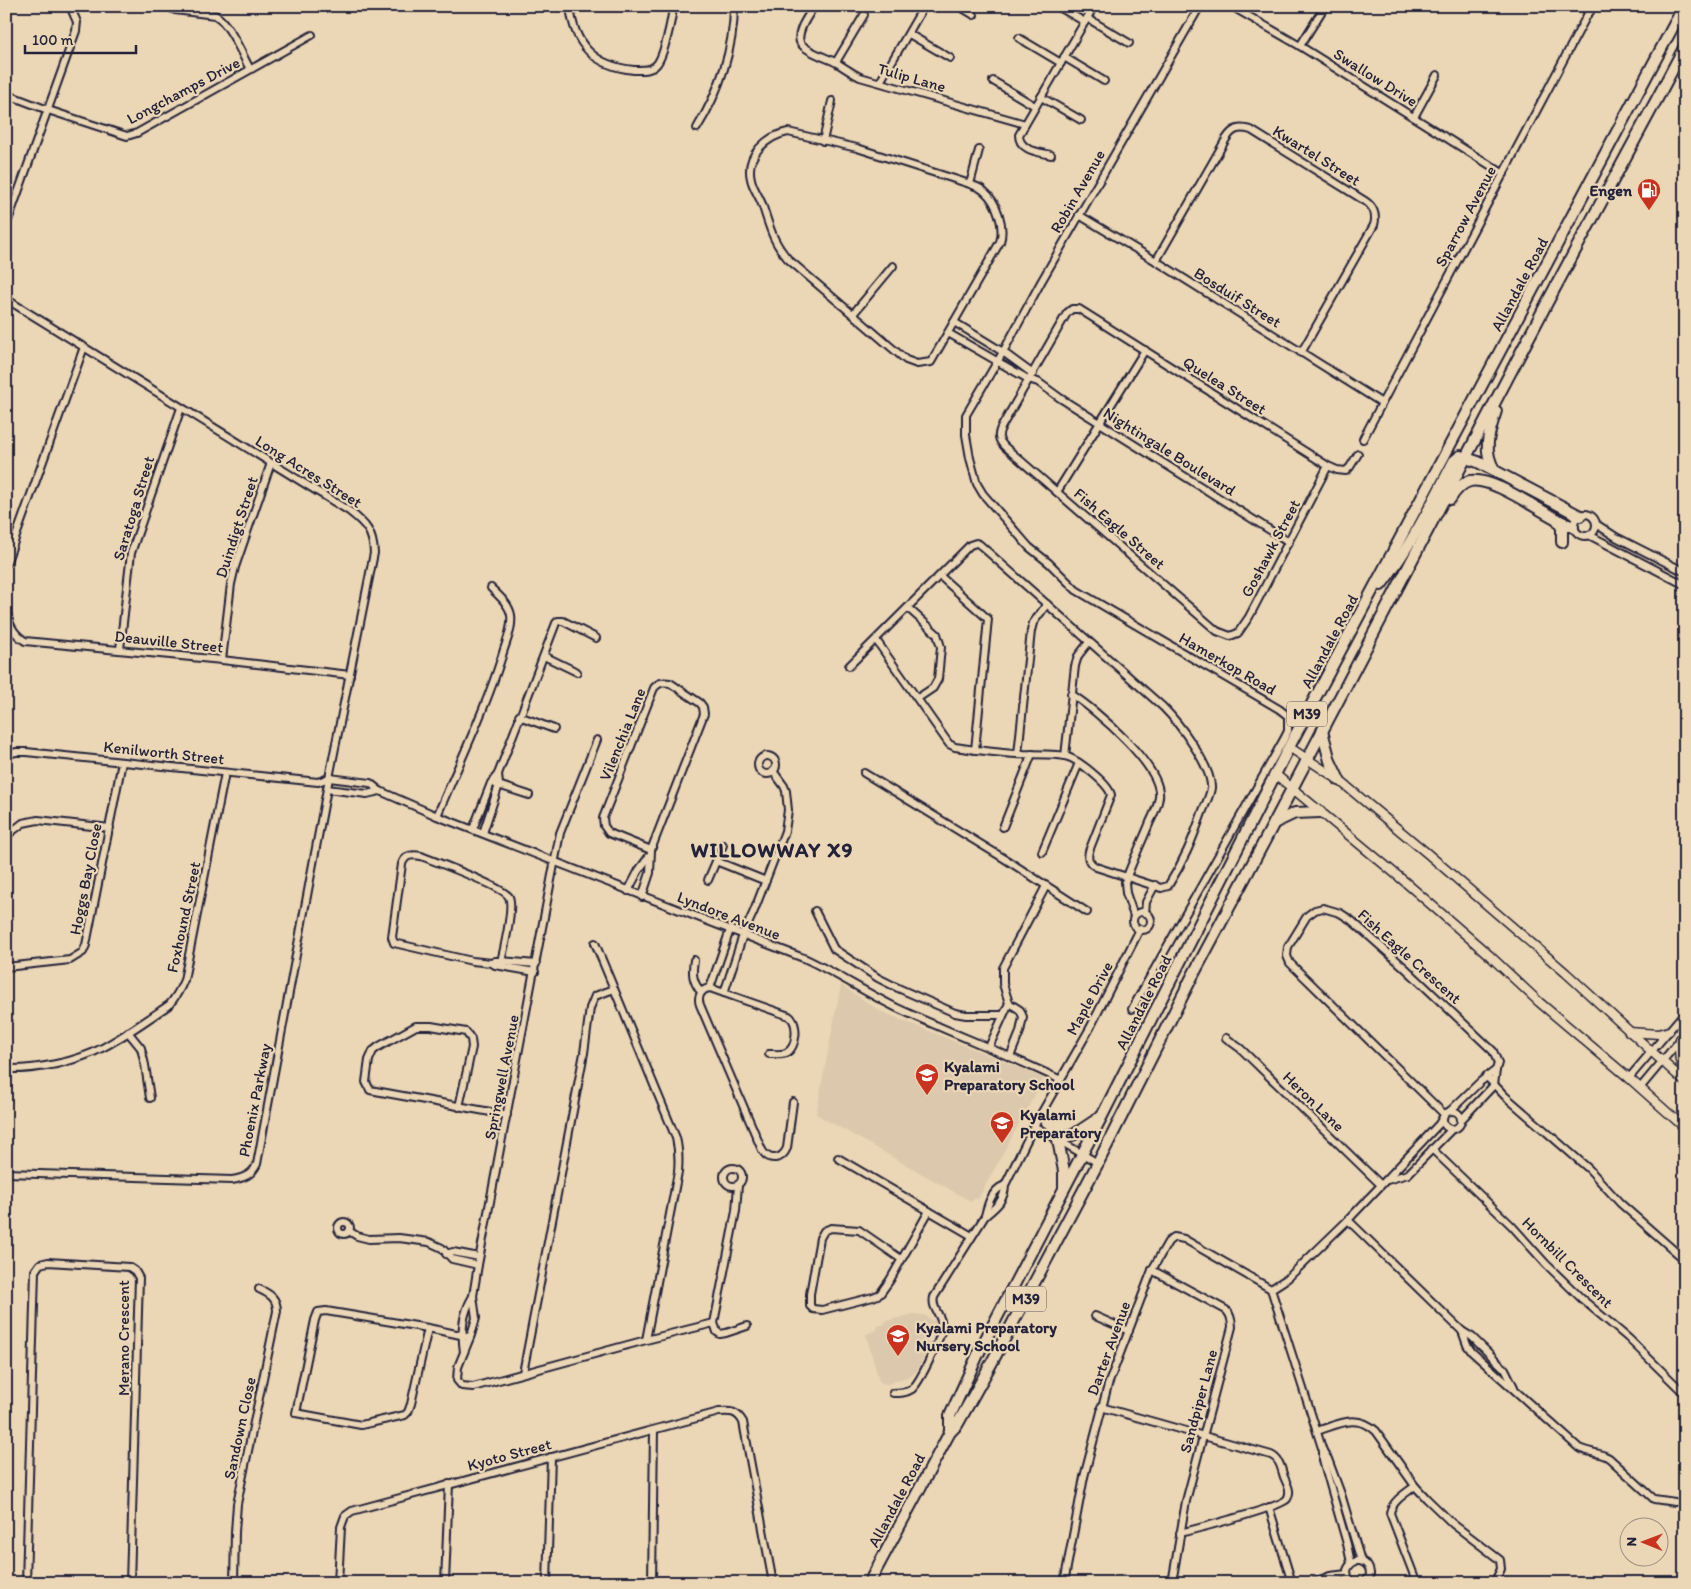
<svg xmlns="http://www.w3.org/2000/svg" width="1691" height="1589" viewBox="0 0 1691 1589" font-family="Itim,sans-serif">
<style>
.built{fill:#dcc8ac}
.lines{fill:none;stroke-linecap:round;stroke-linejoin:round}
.minor-casing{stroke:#22223b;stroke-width:10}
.tertiary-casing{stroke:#22223b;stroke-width:11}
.primary-casing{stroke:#22223b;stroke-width:14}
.minor{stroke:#ebd6b5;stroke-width:6}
.tertiary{stroke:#ebd6b5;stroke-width:8}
.primary{stroke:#ebd6b5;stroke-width:10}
.labels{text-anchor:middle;stroke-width:4.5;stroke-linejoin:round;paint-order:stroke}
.shield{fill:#ebd6b5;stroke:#5e5860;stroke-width:1}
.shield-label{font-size:15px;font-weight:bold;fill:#22223b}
.street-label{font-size:16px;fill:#22223b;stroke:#ebd6b5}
.poi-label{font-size:16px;font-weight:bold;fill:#22223b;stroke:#ebd6b5;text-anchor:start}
.district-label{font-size:21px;font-weight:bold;letter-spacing:1px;fill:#22223b;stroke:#ebd6b5}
</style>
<rect width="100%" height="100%" fill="#ebd6b5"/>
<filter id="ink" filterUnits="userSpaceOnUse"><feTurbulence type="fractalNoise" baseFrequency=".02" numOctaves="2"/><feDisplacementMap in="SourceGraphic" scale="10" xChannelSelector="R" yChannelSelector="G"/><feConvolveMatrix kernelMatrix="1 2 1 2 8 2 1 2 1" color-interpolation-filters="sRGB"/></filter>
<g filter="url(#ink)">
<!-- built -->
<g class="built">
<polygon points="841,985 880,1011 1044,1078 978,1199 974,1198 972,1202 816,1114"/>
<polygon points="914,1314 924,1315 933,1321 938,1320 936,1331 932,1329 926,1339 931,1343 917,1371 912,1375 887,1384 882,1383 879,1381 866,1334 877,1330 878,1326 885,1324 885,1321"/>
</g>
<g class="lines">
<!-- minor casing -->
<g class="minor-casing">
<g id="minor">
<path d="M166,6l9,4 40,5c15,9 26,38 35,54"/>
<path d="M570,6c4,40 25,60 64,64 8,0 16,1 22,-5 8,-8 16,-46 17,-59"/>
<path d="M814,6c-5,9 -18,25 -14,36 4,9 28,16 37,21 8,5 15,10 23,14l165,47"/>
<polyline points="959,6 974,15"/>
<polyline points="1057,6 1085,22"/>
<polyline points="1231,6 1300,46 1504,174"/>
<polyline points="1580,6 1590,12"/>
<polyline points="1087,18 1129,43"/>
<polyline points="909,34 950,58"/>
<polyline points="1019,38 1061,63"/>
<polyline points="1300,46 1325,6"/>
<polyline points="1064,57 1104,81"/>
<polyline points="836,62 864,15"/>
<polyline points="993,81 1035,106"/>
<polyline points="880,82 924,6"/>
<polyline points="6,94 48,110 127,136 137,133 312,35"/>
<polyline points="1041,97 1081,120"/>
<polyline points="1414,117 1437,75"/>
<path d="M697,128c22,-36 37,-79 37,-122"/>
<path d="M788,132l69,16 113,36c4,2 10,3 14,7 13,11 21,35 16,51l-69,120 -14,2 -11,-4 -118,-101c-15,-17 -18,-31 -25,-52 -3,-10 -10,-18 -12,-28 -6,-24 16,-43 37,-47z"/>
<polyline points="823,141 832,101"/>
<path d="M1051,155c-11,-3 -32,-4 -32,-20l75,-129"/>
<polyline points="970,184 979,150"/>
<polyline points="1079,215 1156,261 1382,403"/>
<polyline points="6,226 76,31 77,22 70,6"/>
<path d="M1156,261l70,-122c7,-11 13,-12 25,-9l114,71c8,5 12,14 9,24l-73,128"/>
<path d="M6,299l343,212c17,13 24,21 25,42l-45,225 -72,386c-5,11 -13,14 -25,16l-226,-7"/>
<polyline points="853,314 893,266"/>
<polyline points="954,322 1003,352 1033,374"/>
<polyline points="948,333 1028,379 1038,382 1060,398 1289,542"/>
<polyline points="1363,439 1592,6"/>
<path d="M1328,466l-79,151 -11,16 -8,3 -13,-5 -212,-184c-7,-7 -8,-12 -3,-21l65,-113 5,-4h7l249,157 9,4 9,1 4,-4 8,-13"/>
<polyline points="1057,492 1145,350"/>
<circle cx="1585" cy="525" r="11"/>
<polyline points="1596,524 1616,537 1685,572"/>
<polyline points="1589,535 1685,585"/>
<polyline points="6,564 84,347"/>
<polyline points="940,576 988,619 975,750"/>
<path d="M6,607c2,15 6,26 19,34l197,19 128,15"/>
<polyline points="908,608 937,634 941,647 938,679 933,688 918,698"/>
<polyline points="120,649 131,553 181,408"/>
<polyline points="544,656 577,672"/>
<polyline points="222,660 231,584 235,567 271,463"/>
<path d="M849,666l121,-121 6,-2 3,1 184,163c15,15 49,59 48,81 -1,8 -6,17 -9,25 -10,28 -18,48 -34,73l-7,2 -65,-21c-7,-4 -9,-8 -7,-16l22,-56c-2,-11 -33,-35 -43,-38 -10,-4 -38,-2 -51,-3 -20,-1 -41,-4 -62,-7l-6,-3 -73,-104"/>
<path d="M1071,694c24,15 92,73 88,103 -1,8 -5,17 -9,25 -8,20 -18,40 -25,60l1,11 8,23"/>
<polyline points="519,716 554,729"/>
<polyline points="597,740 560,833 478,1265 473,1296 476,1318 471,1335 458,1367 457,1380 462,1386 473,1387 646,1340 714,1323"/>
<polyline points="1018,754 1031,631 1033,623 1047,604"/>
<path d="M6,755l10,-3h10l292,30 11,-4 41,5 10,8 57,25 369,143c32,15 60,34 91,49 54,25 110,46 164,72"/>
<polyline points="1065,756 1075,666 1078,656 1089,642"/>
<circle cx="767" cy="765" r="9"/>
<polyline points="864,773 1005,859 1087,912"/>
<polyline points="495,784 529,795"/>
<polyline points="327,789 367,794 380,791"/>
<path d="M437,816c22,-53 48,-105 65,-160 3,-12 11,-27 9,-41 -2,-11 -12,-19 -20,-27"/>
<polyline points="1003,827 1032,754"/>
<polyline points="473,829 491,783 498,774 556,623 558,621 563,621 596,638"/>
<polyline points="483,833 499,785 498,774"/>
<polyline points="6,836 23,823 38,820 110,828"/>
<polyline points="1042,852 1079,763"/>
<polyline points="716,861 766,881"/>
<polyline points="708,880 723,845"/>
<polyline points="628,891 639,870 650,855"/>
<path d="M642,897l8,-24 1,-23 53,-136 -1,-7 -3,-4 -30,-20c-7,-1 -11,-1 -16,5l-51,130 1,8 5,7 42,17"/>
<polyline points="815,911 834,949 878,978 898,988 955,1013 966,1015 1003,1015"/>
<circle cx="1142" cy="921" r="9"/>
<polyline points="1145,913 1146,902 1155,885"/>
<path d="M595,943l81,195c3,12 3,22 2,34l-32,168"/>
<path d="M694,960c-2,13 -2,21 7,32"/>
<polyline points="492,963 495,961 501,961 536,964"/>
<path d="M500,966c3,-12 14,-59 9,-69 -5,-10 -75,-36 -88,-41 -9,-2 -16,-1 -19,8l-10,73 2,6 78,18 20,2 3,2 40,7"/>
<polyline points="6,967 70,960 83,952 86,945 122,762"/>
<polyline points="710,988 730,930"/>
<polyline points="724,993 743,935 754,911 785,831 788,810 786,791 784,786 773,771"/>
<polyline points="1132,1009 1284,739 1288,731 1288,716 1279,709 1076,590 1049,563 1029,547 983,494 977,484 970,458 966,435 966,415 1003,352 1041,282 1200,6"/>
<polyline points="128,1032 141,1048 145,1065 150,1098"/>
<polyline points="1226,1038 1241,1049 1381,1185"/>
<polyline points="989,1047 1009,1003"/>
<path d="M769,1054c5,0 12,1 17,-1 11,-5 13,-30 3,-37l-79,-28c-9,1 -13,9 -10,17l62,145c7,12 20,10 25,-2l6,-46"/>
<polyline points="1010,1057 1020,1032 1023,1017 1020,1010 1009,1003 1003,984 1003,968 1046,886"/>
<path d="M6,1069c30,1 71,-7 98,-22 22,-12 43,-27 65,-42 7,-8 11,-15 15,-25l41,-207"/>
<polyline points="1486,1076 1505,1096 1589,1169 1620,1203 1685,1260"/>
<polyline points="1629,1078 1685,1012"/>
<polyline points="1640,1088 1685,1034"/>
<polyline points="459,1107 472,1047 471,1039 466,1032 431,1026 416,1026 378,1047 373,1051 369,1060 366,1082 370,1090 507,1115"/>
<circle cx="1452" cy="1120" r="9"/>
<polyline points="1450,1111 1480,1082 1496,1070"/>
<polyline points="1444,1114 1290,963 1287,956 1288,947 1307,916 1315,910 1323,908 1340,913 1351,920 1404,967 1493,1051 1498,1063 1496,1070 1494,1085"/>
<polyline points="1461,1120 1494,1085"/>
<polyline points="1034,1126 1098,1163"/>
<polyline points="1432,1149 1512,1226 1546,1264 1582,1299 1628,1338 1685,1394"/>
<polyline points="838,1158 972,1236"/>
<circle cx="733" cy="1177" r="9"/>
<polyline points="1387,1180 1408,1174 1451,1130"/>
<polyline points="738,1185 736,1211 714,1323 717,1332 720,1334 726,1333 747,1326"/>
<path d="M985,1216c11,-9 20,-16 20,-31l29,-59 56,-98 50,-99"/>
<polyline points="1348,1220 1462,1331 1472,1337 1505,1369 1514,1387"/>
<circle cx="344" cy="1228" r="6"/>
<polyline points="349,1231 357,1236 369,1239 399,1238 429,1242 442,1248 452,1259 478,1265"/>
<polyline points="446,1254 453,1252 479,1257"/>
<polyline points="901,1259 859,1230 831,1228 824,1231 820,1238 810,1294 810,1306 813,1309 822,1310 873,1297 880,1294 890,1280 929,1211"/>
<path d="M1152,1270l74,40c5,5 6,10 6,17l-46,174 -14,82"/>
<polyline points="1271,1289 1323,1451 1323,1460 1347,1544 1351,1563"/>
<polyline points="1271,1289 1288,1278 1348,1220 1439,1124 1443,1117"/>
<polyline points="1095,1316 1129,1331"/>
<polyline points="428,1328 411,1404 408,1412 405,1415 361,1425 296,1413 315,1320 318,1312 326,1311 428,1328 470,1337"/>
<path d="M1462,1331l5,14 5,7 107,96c10,5 21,4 30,10l45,41 21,3"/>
<path d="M464,1352c-3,-21 -2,-38 9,-56"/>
<polyline points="523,1373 584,1053 590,1008 595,996 614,989"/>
<path d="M893,1393c7,0 13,0 19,-4 8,-7 30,-52 30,-63 0,-11 -11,-17 -8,-29l51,-81c3,-13 7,-26 20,-31"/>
<path d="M1101,1407l170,48c9,4 10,13 13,22 3,7 8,15 3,22 -6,8 -91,30 -107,34"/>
<path d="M1317,1431c22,-7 40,-18 59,0l39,55 12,13 26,25 47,36 1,9 -7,14"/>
<polyline points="1323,1451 1328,1459 1341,1494 1361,1561"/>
<path d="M1415,1486c-9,7 -23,15 -25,27l25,65 4,5"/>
<polyline points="1269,1507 1292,1583"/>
<polyline points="26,1583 35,1271 40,1264 48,1262 129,1267 135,1271 139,1278 130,1583"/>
<path d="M234,1583l1,-51 2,-28 40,-193c0,-13 -7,-17 -18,-22"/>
<path d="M338,1583l3,-56 4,-11 7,-5 367,-99c11,-1 18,-1 24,10l30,161"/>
<polyline points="445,1583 449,1484"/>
<polyline points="547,1583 551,1457"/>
<polyline points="652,1583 654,1430"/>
<polyline points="1064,1583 1084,1477 1108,1385 1152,1270 1168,1242 1174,1237 1184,1239 1271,1289"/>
<polyline points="1312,1583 1330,1576 1347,1574"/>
<path d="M1353,1583l-5,-5 -1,-8c6,-15 24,-10 23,6l-6,7"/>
</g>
</g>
<!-- tertiary casing -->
<g class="tertiary-casing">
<g id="tertiary">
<polyline points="1289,747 1339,780 1428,854 1566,973 1685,1082"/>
<polyline points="1275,774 1404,881 1489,955 1539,1002 1629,1078 1685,1128"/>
<polyline points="1629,1032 1659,1034 1669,1031"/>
<path d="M1680,1039c-2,14 -1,26 5,39"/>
</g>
</g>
<!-- primary casing -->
<g class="primary-casing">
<g id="primary">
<path d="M1495,471c-13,-20 -6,-39 1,-60"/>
<path d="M1450,499c5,-8 11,-16 20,-18 25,-5 78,37 103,46"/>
<polyline points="1557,519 1562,528 1562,542"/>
<path d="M1381,585c29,-38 51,-81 73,-124l6,-5 18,6 102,54"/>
<polyline points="1322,731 1330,761 1339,780"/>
<polyline points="1274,823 1295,813 1320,812"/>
<polyline points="1064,1188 1064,1171 1058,1140 1075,1134 1099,1118"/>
<polyline points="950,1432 950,1416 980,1350 1102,1116 1289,747 1684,6"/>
<polyline points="869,1583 950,1432 957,1425 991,1364 1098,1163 1192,977 1274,823 1549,299 1658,97 1685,46"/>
</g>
</g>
<!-- minor -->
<use href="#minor" class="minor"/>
<!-- tertiary -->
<use href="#tertiary" class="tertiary"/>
<!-- primary -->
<use href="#primary" class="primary"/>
</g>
</g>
<!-- icons -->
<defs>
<g id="fuel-pin" transform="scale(1.25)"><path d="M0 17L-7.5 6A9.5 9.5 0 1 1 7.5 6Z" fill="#c8321e" stroke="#ebd6b5"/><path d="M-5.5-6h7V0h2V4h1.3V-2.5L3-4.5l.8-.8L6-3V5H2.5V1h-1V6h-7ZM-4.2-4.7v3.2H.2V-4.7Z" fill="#fff"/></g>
<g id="school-pin" transform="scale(1.25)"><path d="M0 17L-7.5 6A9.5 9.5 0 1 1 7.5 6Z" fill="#c8321e" stroke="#ebd6b5"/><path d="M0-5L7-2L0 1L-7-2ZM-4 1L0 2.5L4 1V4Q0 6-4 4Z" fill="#fff"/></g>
</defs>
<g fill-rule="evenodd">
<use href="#fuel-pin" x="1649" y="190"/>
<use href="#school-pin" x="927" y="1075"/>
<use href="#school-pin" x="1002" y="1123"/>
<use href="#school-pin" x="898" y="1336"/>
</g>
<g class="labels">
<!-- shield labels -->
<g class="shield">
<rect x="1287" y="701.5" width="40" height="25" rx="4"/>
<rect x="1006" y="1286.5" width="40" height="25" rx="4"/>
</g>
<g class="shield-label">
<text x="1307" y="719">M39</text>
<text x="1026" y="1304">M39</text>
</g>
<!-- street labels -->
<g class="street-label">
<text transform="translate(912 77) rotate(16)" y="6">Tulip Lane</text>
<text transform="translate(1376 77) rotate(32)" y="6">Swallow Drive</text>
<text transform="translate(183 90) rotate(-28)" y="6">Longchamps Drive</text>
<text transform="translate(1317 155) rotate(32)" y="6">Kwartel Street</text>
<text transform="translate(1077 191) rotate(-60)" y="6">Robin Avenue</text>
<text transform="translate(1465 216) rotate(-62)" y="6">Sparrow Avenue</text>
<text transform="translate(1519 284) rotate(-62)" y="6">Allandale Road</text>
<text transform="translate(1238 297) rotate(32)" y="6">Bosduif Street</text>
<text transform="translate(1225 385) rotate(32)" y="6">Quelea Street</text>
<text transform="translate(1170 451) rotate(32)" y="6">Nightingale Boulevard</text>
<text transform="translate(309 471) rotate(32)" y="6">Long Acres Street</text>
<text transform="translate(133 508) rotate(-73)" y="6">Saratoga Street</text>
<text transform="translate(236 527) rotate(-72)" y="6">Duindigt Street</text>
<text transform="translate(1120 528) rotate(41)" y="6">Fish Eagle Street</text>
<text transform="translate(1270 548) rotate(-62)" y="6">Goshawk Street</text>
<text transform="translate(169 641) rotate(6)" y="6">Deauville Street</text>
<text transform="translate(1329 641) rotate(-62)" y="6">Allandale Road</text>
<text transform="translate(1228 663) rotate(30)" y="6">Hamerkop Road</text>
<text transform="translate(622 734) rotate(-68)" y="6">Vilenchia Lane</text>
<text transform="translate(164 752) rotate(6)" y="6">Kenilworth Street</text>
<text transform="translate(85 879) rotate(-79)" y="6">Hoggs Bay Close</text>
<text transform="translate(729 915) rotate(21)" y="6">Lyndore Avenue</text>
<text transform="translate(183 917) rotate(-78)" y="6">Foxhound Street</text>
<text transform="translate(1410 956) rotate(42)" y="6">Fish Eagle Crescent</text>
<text transform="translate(1089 998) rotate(-62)" y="6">Maple Drive</text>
<text transform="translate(1143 1002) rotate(-63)" y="6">Allandale Road</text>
<text transform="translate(501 1077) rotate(-79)" y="6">Springwell Avenue</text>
<text transform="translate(254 1100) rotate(-79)" y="6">Phoenix Parkway</text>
<text transform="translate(1314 1101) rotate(44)" y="6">Heron Lane</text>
<text transform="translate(1568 1262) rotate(45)" y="6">Hornbill Crescent</text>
<text transform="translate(123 1338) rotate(-90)" y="6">Merano Crescent</text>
<text transform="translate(1108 1348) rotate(-70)" y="6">Darter Avenue</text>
<text transform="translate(1198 1401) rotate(-75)" y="6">Sandpiper Lane</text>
<text transform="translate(239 1428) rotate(-78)" y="6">Sandown Close</text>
<text transform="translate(509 1454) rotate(-15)" y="6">Kyoto Street</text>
<text transform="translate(896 1500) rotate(-62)" y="6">Allandale Road</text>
</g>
<!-- poi labels -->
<g class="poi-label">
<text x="1632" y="196" text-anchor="end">Engen</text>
<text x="944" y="1072">Kyalami<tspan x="944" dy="18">Preparatory School</tspan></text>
<text x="1020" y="1120">Kyalami<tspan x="1020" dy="18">Preparatory</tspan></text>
<text x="916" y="1333">Kyalami Preparatory<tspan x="916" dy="18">Nursery School</tspan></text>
</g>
<!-- district labels -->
<g class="district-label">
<text x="772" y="857">WILLOWWAY X9</text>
</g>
</g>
<!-- margin -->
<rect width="1691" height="1589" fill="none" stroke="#ebd6b5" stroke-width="25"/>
<rect x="12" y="12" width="1666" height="1564" fill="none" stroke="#22223b" stroke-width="2" filter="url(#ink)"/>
<!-- north arrow -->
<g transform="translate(1644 1542) rotate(271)"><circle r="24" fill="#ebd6b5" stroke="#9b8e84"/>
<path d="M0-4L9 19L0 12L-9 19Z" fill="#c8321e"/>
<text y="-8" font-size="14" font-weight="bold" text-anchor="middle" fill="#22223b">N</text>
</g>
<!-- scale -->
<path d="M25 45v8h111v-8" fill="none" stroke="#22223b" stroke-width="2.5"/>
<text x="32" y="45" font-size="15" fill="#22223b" stroke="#ebd6b5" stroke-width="4" paint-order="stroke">100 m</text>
</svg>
